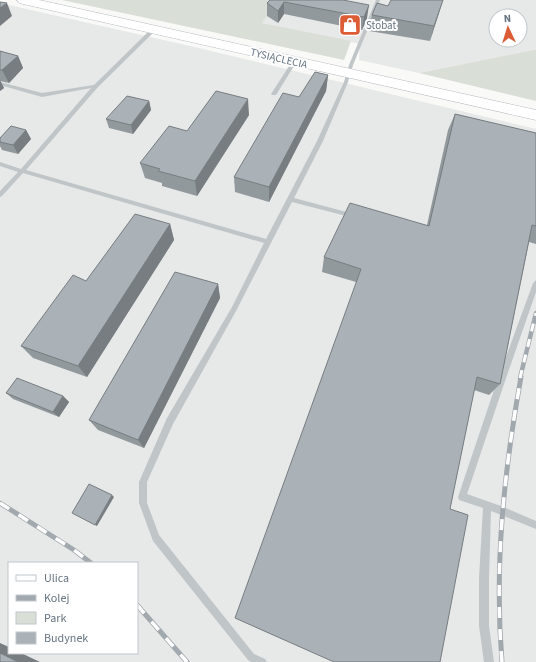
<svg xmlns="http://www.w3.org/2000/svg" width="536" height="662" viewBox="0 0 536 662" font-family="'Source Sans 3',sans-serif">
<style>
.built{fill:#e7e8e8;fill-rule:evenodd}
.green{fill:#d9ded6}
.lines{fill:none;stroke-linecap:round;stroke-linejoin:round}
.secondary-casing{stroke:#b5babf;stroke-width:1}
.lane{fill:#c0c5c8;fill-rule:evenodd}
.secondary{fill:#fff;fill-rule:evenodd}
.rail-far1-casing{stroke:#a2a9ae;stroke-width:4.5}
.rail-casing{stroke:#a2a9ae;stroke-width:5}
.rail-far1{stroke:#fff;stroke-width:3;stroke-dasharray:8;stroke-linecap:butt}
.rail{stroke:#fff;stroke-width:3.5;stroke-dasharray:11;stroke-linecap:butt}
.wall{fill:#92999d}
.shaded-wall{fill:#777d80}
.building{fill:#aab2b7;stroke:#777d80}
.labels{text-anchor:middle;stroke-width:4;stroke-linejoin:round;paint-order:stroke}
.far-poi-label{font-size:11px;fill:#667480;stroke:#fff;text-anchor:start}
.far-street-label{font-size:11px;fill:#667480;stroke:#fff}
</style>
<rect width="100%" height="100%" fill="#f9f9f7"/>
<!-- built -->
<g class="built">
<path d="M279,0h257v50l-117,23 -14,-3 -46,-10 1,-16 -98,-21zM496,16h24v24h-24z"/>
<path d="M0,3l199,45 337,81v533h-536zM9,563h128v90h-128z"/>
</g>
<!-- green -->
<g class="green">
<polygon points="62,0 279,0 262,23 351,41 344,60"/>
<polygon points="536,50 536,101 419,73 534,50"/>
</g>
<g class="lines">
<!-- secondary casing -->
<g class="secondary-casing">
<polygon id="secondary" points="17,0 39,0 536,110 536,120 23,4 19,3"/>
</g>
<!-- lane -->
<g class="lane">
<polygon points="376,0 380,0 353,65 348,82 323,141 294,198 354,214 357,216 354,218 292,202 236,311 173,424 147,482 147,503 159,535 254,654 265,659 267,662 251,662 248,660 153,541 139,503 139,482 167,418 232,307 264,243 23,173 2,196 0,197 0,191 18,172 0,166 0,162 21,169 91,88 42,97 0,85 0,82 42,93 94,85 151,29 155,29 155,31 98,87 26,170 266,239 317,141 344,82 349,65"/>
<polygon points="293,60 297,61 276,95 272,95 271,94"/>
<polygon points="536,280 536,292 503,387 467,494 501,506 536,521 536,529 491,511 489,578 489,626 494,662 484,662 479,626 479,578 483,508 459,500 458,497 495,387 533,283"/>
</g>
<!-- secondary -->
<use href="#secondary" class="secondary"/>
<!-- rail-far1 casing -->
<g class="rail-far1-casing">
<polyline id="rail-far1" points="520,378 536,313"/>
</g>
<!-- rail casing -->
<g class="rail-casing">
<g id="rail">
<polyline points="0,503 74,550 91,563"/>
<polyline points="137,605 187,662"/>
<path d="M502,662c-8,-96 2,-191 19,-285"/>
</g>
</g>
<!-- rail-far1 -->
<use href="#rail-far1" class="rail-far1"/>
<!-- rail -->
<use href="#rail" class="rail"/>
</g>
<!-- wall -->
<g class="wall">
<polygon points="270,0 343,0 367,18 362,30 284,14 278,23 267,16 267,3"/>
<polygon points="443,0 430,41 369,31 372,15 388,6"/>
<polygon points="0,51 18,56 23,68 9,83 0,81 4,88 0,91"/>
<polygon points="328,75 326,91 269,202 235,192 234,177 299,97"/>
<polygon points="149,101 151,110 133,134 109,128 106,119"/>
<polygon points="455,114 536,133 536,244 529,242 500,384 489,395 474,390 450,509 440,662 356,282 322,272 324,257 427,225 448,130"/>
<polygon points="249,115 197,196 162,186 162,183 145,178 140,163 187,131"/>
<polygon points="26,130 31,139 18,154 2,150 0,146 0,138"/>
<polygon points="170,224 174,240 87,377 33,358 21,346 86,281"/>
<polygon points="218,284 220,298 144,448 98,430 89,420"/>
<polygon points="6,393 63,396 69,402 59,417 13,399"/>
</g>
<!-- shaded-wall -->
<g class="shaded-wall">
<polygon points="443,0 430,41 434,26"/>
<polygon points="284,2 284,14 278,23 278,11"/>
<polygon points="7,3 12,16 0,26 0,8"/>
<polygon points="369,5 367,18 362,30 364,17"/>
<polygon points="18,56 23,68 9,83 2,70"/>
<polygon points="328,75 326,91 269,202 269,187"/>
<polygon points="0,80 4,88 0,91"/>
<polygon points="248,99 249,115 197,196 195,181"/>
<polygon points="149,101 151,110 133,134 131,125"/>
<polygon points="26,130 31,139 18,154 13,145"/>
<polygon points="170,224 174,240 87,377 78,366"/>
<polygon points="218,284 220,298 144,448 138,440"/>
<polygon points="63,396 69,402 59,417 53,412"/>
<polygon points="112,495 114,497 97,526 95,525"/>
<polygon points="0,643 9,647 9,653 21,653 40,662 18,662 0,653"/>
</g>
<!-- building -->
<g class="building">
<polygon points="270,0 343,0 369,5 364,17 284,2 278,11 267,3"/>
<polygon points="391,0 443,0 434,26 372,15 377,3 388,6"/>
<polygon points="0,2 7,3 0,8"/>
<polygon points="0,51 18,56 2,70 0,70"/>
<polygon points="315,72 328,75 269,187 234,177 283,93 299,97"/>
<polygon points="216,91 248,99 195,181 158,171 160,169 140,163 169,126 187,131"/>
<polygon points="127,96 149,101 131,125 106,119"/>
<polygon points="455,114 536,133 536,226 532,225 500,384 477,377 450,509 468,515 440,662 334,662 235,618 361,269 324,257 350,203 429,226"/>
<polygon points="11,126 26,130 13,145 0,142 0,138"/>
<polygon points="135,214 170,224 78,366 21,346 73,275 86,281"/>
<polygon points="175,272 218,284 138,440 89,420"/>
<polygon points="17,378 63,396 53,412 6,393"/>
<polygon points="89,484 112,495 95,525 72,513"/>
<polygon points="0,653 18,662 0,662"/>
</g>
<!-- icons -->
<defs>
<g id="shop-square" transform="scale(1.15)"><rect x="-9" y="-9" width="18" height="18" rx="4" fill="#db5c35" stroke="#fff"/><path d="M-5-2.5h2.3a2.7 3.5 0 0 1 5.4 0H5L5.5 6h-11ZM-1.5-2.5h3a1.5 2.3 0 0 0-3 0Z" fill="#fff"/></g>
</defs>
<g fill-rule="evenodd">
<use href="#shop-square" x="350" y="25"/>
</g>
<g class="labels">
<!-- far-poi labels -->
<g class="far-poi-label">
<text x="366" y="29">Stobat</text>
</g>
<!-- far-street labels -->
<g class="far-street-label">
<text transform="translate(279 58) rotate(13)" y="4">TYSIĄCLECIA</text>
</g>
</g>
<!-- legend -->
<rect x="8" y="562" width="130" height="92" fill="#ffffff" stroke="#c2c7cc"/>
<rect x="16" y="575" width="20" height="6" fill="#ffffff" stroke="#c2c7cc"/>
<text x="44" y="582" font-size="12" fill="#667480">Ulica</text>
<rect x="16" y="595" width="20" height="6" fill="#a2a9ae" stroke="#c2c7cc"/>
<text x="44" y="602" font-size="12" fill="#667480">Kolej</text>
<rect x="16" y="612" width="20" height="12" fill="#d9ded6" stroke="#c2c7cc"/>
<text x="44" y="622" font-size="12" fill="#667480">Park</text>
<rect x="16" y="632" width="20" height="12" fill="#aab2b7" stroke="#c2c7cc"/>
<text x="44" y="642" font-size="12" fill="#667480">Budynek</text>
<!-- north arrow -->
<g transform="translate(508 28) rotate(356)"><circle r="19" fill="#ffffff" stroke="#c2c7cc"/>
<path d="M0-3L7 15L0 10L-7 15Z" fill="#db5c35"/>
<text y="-6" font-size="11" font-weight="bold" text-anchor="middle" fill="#667480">N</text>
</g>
</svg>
